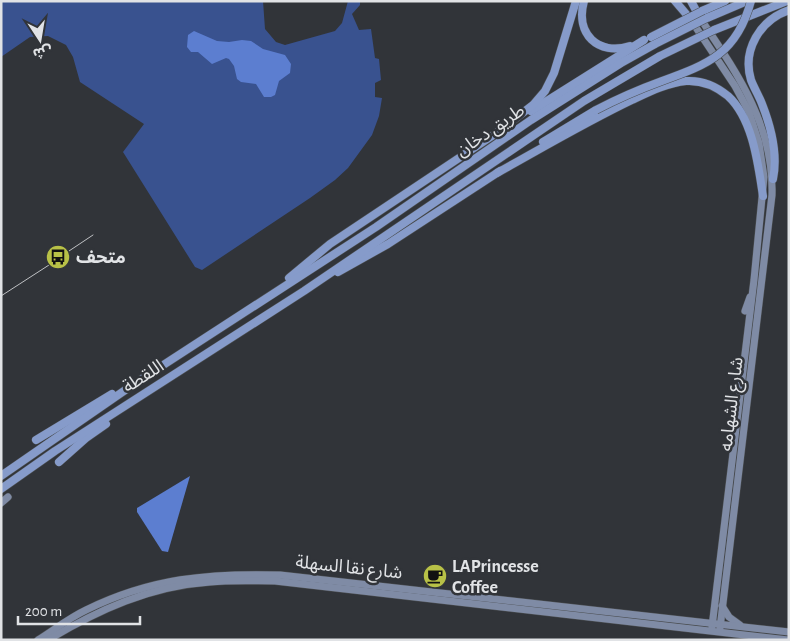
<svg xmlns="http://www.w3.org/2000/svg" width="790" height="641" viewBox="0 0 790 641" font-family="'Alegreya Sans','Noto Sans Arabic',sans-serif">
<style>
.green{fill:#39528f}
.water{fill:#5c7ed0}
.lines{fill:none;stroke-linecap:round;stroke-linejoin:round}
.secondary-casing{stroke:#4d5053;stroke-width:8}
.primary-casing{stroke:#4d5053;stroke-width:9}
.secondary{stroke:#7f8ba5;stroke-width:7}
.primary{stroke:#869bca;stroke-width:8}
.tram{stroke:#bfc1c4;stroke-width:1}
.primary-bridge-casing{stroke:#4d5053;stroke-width:9;stroke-linecap:butt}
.primary-bridge{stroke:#869bca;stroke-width:8}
.labels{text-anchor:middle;stroke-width:5;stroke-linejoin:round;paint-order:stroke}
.street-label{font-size:18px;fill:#e1e3e6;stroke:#313439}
.poi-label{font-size:18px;font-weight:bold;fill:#e1e3e6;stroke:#313439;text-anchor:start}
</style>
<rect width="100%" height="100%" fill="#313439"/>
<!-- green -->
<polygon class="green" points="1,1 263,1 265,29 276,42 285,45 335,31 342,23 348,1 360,1 360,5 352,14 359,30 371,29 375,58 379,59 381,80 375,83 375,97 382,98 379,116 372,135 348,168 335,180 310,198 202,270 195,267 123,152 144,124 80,82 73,57 66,45 48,36 30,37 1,57"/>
<!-- water -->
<g class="water">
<polygon points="194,31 217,41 229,42 242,40 251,41 263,49 285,55 291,64 290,73 279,81 275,95 271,97 264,97 256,84 241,82 237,79 234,66 229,59 226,58 212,64 198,52 191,52 187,47 188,35"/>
<polygon points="190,476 168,552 162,551 137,512 137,508"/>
</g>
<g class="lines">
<!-- secondary casing -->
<g class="secondary-casing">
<g id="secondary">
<path d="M700,18c37,55 74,107 72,177l-52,433"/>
<polyline points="691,20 735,86 749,112 759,143 764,177 754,280 712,627"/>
<polyline points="745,311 750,297"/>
<polyline points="1,503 8,497"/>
<polyline points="722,606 729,617 740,625"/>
<path d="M38,640c16,-10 31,-22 48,-30 65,-32 123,-37 194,-35l509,57"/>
<path d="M48,640c50,-30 102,-54 162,-58 21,-2 43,-1 65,-1l513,59"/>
</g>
</g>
<!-- primary casing -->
<g class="primary-casing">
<g id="primary">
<path d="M584,1c-9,33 14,55 46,45"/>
<polyline points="675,1 687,15"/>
<polyline points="691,1 699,16"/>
<polyline points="702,11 725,1"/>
<polyline points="707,18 747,1"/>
<polyline points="714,30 787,1"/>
<polyline points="531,111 644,40"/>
<polyline points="543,142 596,110"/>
<path d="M497,173c45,-25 89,-51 135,-73 17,-8 35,-17 54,-19 16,-1 30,5 42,15 25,23 30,68 35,100"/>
<path d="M773,179c5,-24 -2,-52 -11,-75 -3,-8 -8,-16 -11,-24 -9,-30 9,-60 38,-70"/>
<polyline points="338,272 388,244 500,171"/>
<polyline points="289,278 330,244 495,134 533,105 545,91 554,73 576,1"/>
<polyline points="36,440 112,394"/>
<polyline points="59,462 86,438 106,424"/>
<polyline points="1,476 134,384 376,227 531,120 621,63 655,44"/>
<polyline points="1,489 55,451 304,291 584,101 660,56"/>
</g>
</g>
<!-- secondary -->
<use href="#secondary" class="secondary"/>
<!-- primary -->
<use href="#primary" class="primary"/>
<!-- tram -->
<g class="tram">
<polyline points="69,251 93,235"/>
<polyline points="1,296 49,265"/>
</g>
<!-- primary-bridge casing -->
<g class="primary-bridge-casing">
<g id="primary-bridge">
<polyline points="651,37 702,11"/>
<polyline points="655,44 707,18"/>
<polyline points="660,56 714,30"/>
<path d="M596,110c21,-11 44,-21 66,-29 47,-17 75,-28 89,-80"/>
</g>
</g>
<!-- primary-bridge -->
<use href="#primary-bridge" class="primary-bridge"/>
</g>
<!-- icons -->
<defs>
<g id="bus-disc" transform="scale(1.25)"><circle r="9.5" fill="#b8c147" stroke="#313439"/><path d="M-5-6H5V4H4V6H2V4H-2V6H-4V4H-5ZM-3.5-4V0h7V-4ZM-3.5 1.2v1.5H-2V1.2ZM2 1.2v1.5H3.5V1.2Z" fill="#111"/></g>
<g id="cafe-disc" transform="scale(1.25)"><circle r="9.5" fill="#b8c147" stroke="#313439"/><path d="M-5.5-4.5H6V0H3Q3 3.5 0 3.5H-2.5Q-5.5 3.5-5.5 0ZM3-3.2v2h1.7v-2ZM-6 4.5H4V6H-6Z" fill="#111"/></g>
</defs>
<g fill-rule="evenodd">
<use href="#bus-disc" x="58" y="257"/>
<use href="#cafe-disc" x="435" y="576"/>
</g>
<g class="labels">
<!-- street labels -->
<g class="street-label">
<text transform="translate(490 130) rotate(-34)" y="6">طريق دخان</text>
<text transform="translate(143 376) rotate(-33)" y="6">اللقطة</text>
<text transform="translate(731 404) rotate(-83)" y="6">شارع الشهامه</text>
<text transform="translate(349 567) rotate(6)" y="6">شارع نقا السهلة</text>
</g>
<!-- poi labels -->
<g class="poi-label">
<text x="76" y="263">متحف</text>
<text x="452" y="572">LAPrincesse<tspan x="452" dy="21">Coffee</tspan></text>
</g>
</g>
<!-- border -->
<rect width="790" height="641" fill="none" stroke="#e1e3e6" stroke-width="5"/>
<!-- north arrow -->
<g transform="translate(40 40) rotate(168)" stroke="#313439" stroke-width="4" paint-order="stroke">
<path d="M0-4L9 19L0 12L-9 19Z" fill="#e1e3e6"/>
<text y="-8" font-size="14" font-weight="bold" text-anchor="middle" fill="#e1e3e6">ش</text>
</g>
<!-- scale -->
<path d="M18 616v8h122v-8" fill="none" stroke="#e1e3e6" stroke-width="2.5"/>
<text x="25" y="616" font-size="15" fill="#e1e3e6" stroke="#313439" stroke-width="4" paint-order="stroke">200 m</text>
</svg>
